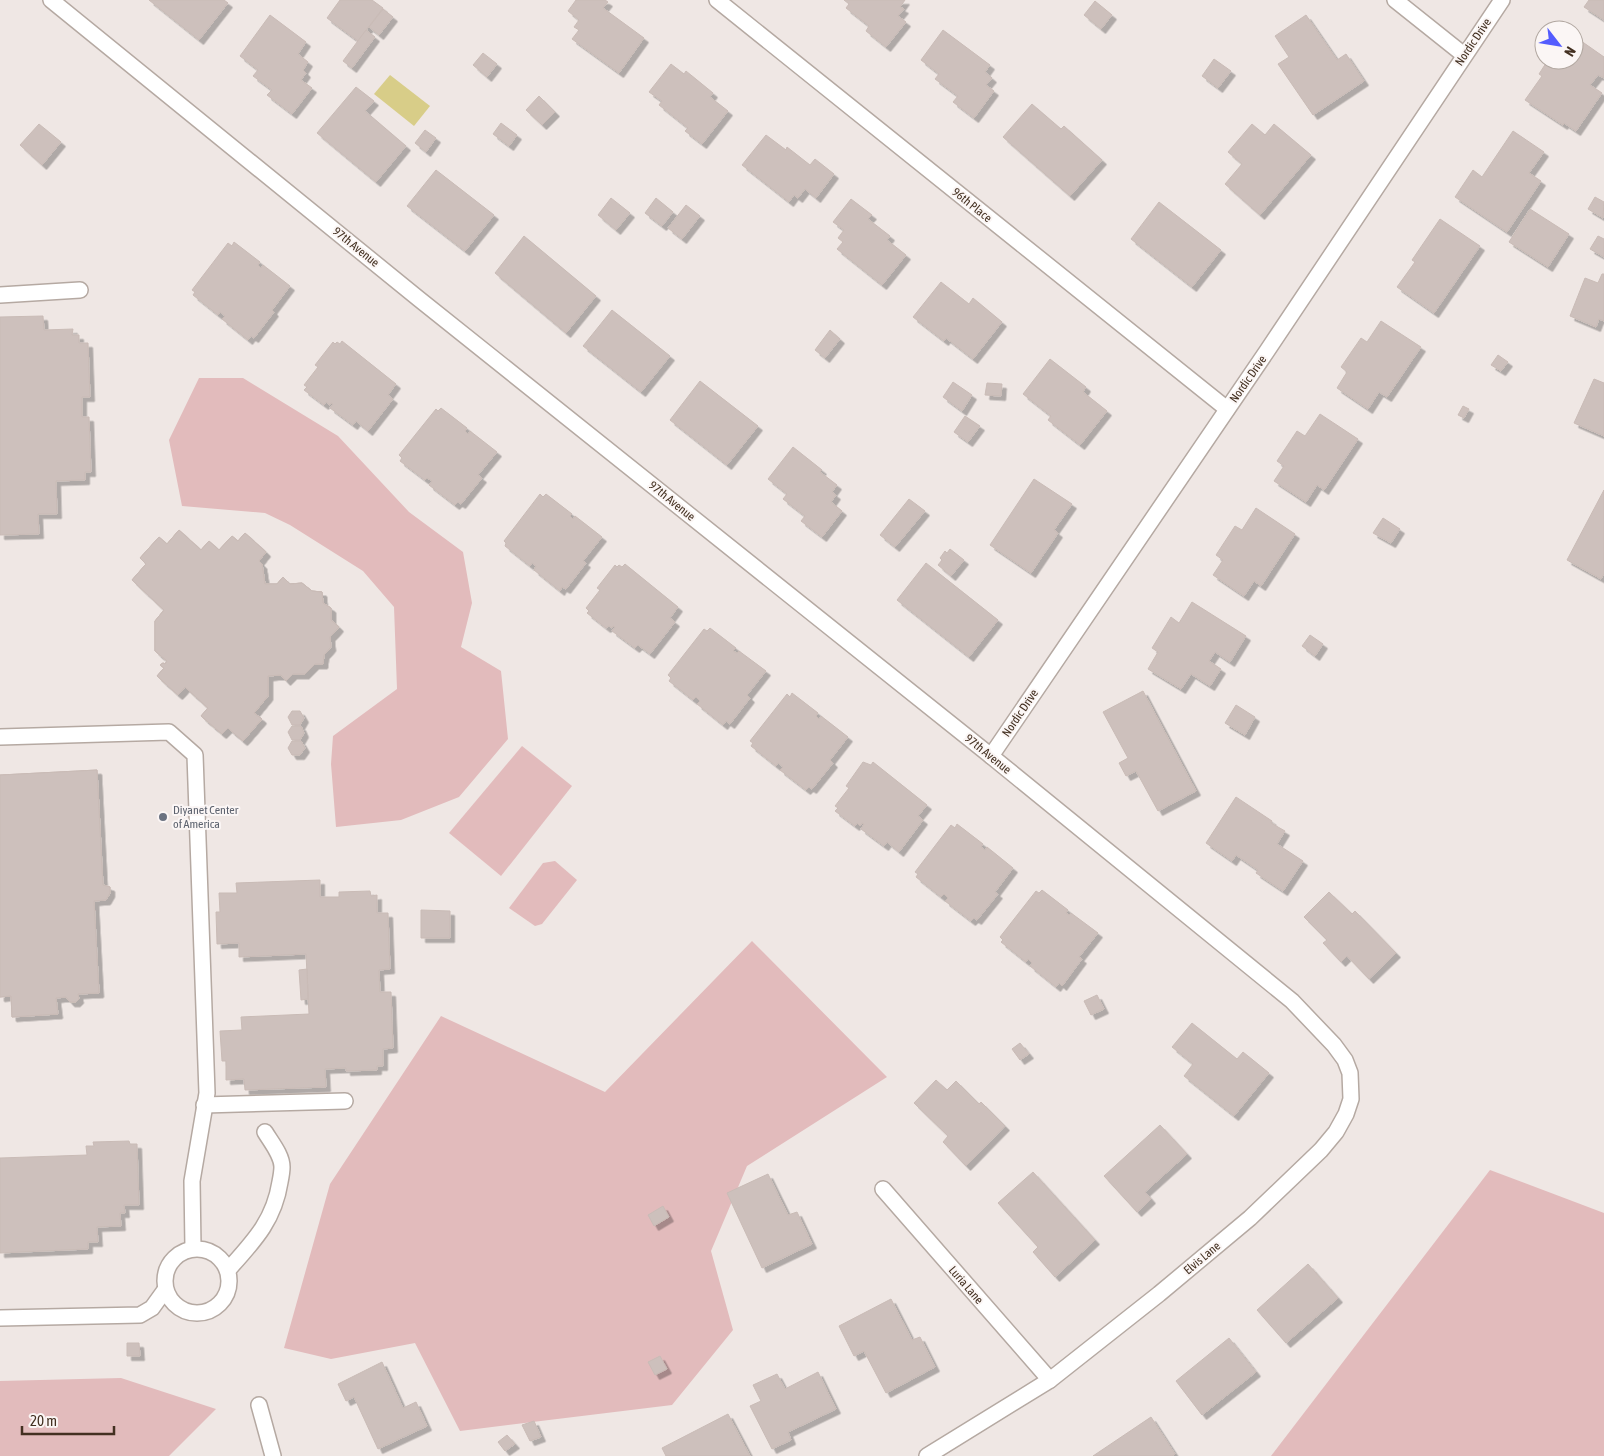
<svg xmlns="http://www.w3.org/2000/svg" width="1604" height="1456" viewBox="0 0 1604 1456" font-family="'Asap Condensed',sans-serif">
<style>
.green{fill:#e2bbbc}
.water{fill:#d8cd88}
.building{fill:#cdc0bc;stroke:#c9bbb6;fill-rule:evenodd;filter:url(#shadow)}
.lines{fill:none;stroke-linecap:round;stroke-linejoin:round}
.minor-casing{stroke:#b5a9a2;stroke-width:18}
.minor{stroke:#fff;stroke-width:15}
.worship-dot{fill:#6b7280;stroke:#fbf6f5;stroke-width:2}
.labels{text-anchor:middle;stroke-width:4;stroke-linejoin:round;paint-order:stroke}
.street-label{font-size:12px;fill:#433021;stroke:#fbf6f5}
.worship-label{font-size:12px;fill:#5b616d;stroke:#fbf6f5;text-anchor:start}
</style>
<defs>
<filter id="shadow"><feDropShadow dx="4.5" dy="4.5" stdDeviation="0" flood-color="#0004"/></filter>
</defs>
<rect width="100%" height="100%" fill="#efe7e4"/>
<!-- green -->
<g class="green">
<polygon points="199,378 243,378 338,436 409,512 463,552 472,603 461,647 501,671 508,739 459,797 401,820 336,827 331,764 333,736 397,689 394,607 363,571 290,525 265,513 182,506 169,440"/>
<polygon points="522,746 572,786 501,876 449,833"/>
<polygon points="555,861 577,880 542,924 535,926 509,908 543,863"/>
<polygon points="752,941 887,1077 747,1166 711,1251 733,1330 672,1405 460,1431 415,1343 331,1359 284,1348 330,1184 441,1016 605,1092"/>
<polygon points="1490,1170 1604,1213 1604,1456 1271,1456"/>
<polygon points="121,1378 216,1409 169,1456 0,1456 0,1381"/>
</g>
<!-- water -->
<polygon class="water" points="390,75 430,106 414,126 374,94"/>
<!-- building -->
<g class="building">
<polygon points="149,0 224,0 228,3 199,40"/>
<polygon points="340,0 372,0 383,8 358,41 327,18"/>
<polygon points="576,0 605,0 608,2 603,8 644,38 619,73 572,39 579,30 574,27 579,20 568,11"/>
<polygon points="844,0 905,0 900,7 904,9 898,16 906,22 886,47 866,31 869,26 846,8 849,4"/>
<polygon points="1589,0 1604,0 1604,20 1584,7"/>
<polygon points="1095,1 1112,15 1101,29 1084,15"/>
<polygon points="383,9 393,17 379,35 369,27"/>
<polygon points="270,15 306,42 298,54 308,62 303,70 306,73 301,80 312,88 292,114 267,95 272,90 253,76 258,70 240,56"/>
<polygon points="1306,15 1337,60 1346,54 1364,81 1313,115 1278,64 1289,57 1275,36"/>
<polygon points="366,30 375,37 352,68 343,61"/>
<polygon points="943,30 990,65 985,72 992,78 986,85 994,91 974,118 953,102 958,96 935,79 939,74 921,60"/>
<polygon points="1574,36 1604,57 1604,78 1598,75 1590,85 1602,93 1576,131 1564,123 1563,125 1525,100 1542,76 1539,74 1548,60 1574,60"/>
<polygon points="483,53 497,64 487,77 473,65"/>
<polygon points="1214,59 1231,71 1218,88 1202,76"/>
<polygon points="671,64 684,74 686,71 713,93 710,97 728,111 702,144 685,131 688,128 659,105 662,101 649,92"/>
<polygon points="356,87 374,101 365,111 406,146 376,182 317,133"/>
<polygon points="539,96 555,112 542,125 526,110"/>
<polygon points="1032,104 1061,129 1064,126 1102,160 1070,196 1003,137"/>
<polygon points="501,123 517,135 509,146 493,134"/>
<polygon points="39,124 61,142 42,165 20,145"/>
<polygon points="1252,124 1265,135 1274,124 1311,155 1260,215 1225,184 1242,164 1228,152"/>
<polygon points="425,130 436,138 426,152 415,143"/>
<polygon points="1513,131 1544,152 1529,173 1541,181 1507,232 1455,197 1473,170 1482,177"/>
<polygon points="766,135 786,150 787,147 810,165 815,159 834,174 816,198 805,189 798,198 794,195 789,202 742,165"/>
<polygon points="436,170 494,215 465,251 407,206"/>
<polygon points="1595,197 1604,202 1603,218 1588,209"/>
<polygon points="611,198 630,213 616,230 598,215"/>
<polygon points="656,198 673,212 662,226 645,213"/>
<polygon points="851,199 872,215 868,219 890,236 887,240 906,255 882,285 837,249 843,242 838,238 844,230 833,222"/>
<polygon points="1159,202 1221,250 1192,287 1131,239"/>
<polygon points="686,205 700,216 682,239 668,228"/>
<polygon points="1530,209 1569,234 1548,267 1509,242"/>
<polygon points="1440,219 1480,246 1434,313 1397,287 1415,262 1412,260"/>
<polygon points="524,236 596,296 566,333 495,273"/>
<polygon points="1598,236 1604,239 1604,257 1590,249"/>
<polygon points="234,242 260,262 258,265 261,268 263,265 290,286 272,310 274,312 254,338 251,336 248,340 222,319 225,316 220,312 218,315 193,295 195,292 192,290 228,243 232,246"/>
<polygon points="1602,274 1604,274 1604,321 1599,319 1596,327 1570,316 1585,278 1598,283"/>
<polygon points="941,282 969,304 973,298 1002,322 973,359 946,338 944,341 913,317"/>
<polygon points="612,310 670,356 641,392 583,346"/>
<polygon points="43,316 44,330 73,329 72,335 79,335 79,343 88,343 90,397 82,397 82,417 89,417 91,472 85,472 85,480 56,481 57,514 38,514 39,534 0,535 0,317"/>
<polygon points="1381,321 1421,347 1387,397 1379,392 1368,409 1337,388 1347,372 1341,367 1361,338 1367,342"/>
<polygon points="830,330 840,339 825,358 815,350"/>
<polygon points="342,341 396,384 388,395 393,399 368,431 356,421 353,425 330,408 333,404 331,403 330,405 326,402 324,405 304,390 307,387 304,385 318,367 315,365 333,342 335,344 337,342 340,344"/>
<polygon points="1498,355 1508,362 1501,371 1491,365"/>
<polygon points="1050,359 1086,387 1083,392 1107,411 1080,445 1048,420 1051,416 1023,394"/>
<polygon points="1594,379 1604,383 1604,436 1574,423"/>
<polygon points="700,381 758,426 727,465 670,420"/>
<polygon points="953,382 972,395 962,411 943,397"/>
<polygon points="987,383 1002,384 1001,396 985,395"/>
<polygon points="1463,406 1469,409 1464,418 1458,415"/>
<polygon points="441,408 467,428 465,431 468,434 470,431 497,452 478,475 482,478 461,504 458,502 455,505 429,485 432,481 427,478 425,480 400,461 402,458 399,455 436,409 438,411"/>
<polygon points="1320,414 1358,439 1324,490 1317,485 1306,502 1274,481 1284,466 1277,461 1297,431 1305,436"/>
<polygon points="965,416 980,426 968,442 954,432"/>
<polygon points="793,447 822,470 820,472 837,485 832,492 836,495 831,502 842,511 822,537 801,521 805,516 783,499 787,494 768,479"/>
<polygon points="1034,479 1072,504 1054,530 1058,533 1031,573 990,545"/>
<polygon points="1604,490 1604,574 1601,579 1567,560"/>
<polygon points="540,494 543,497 546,494 572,514 570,516 573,519 575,516 602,537 583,561 586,563 566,589 562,587 560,591 534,570 536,566 532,563 530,566 505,546 506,543 504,541"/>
<polygon points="909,499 925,511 895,547 880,535"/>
<polygon points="1256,508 1295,534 1261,586 1254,581 1244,596 1213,575 1223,560 1216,555 1235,526 1242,530"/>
<polygon points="1383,518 1400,529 1391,543 1373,533"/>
<path d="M179,530l22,20 8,-9 10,9 13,-14 6,5 7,-8 21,19 -7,9 3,3 3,20h12l6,-7 7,7 12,-1 10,8 10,1 1,11 8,5v12l8,7 -9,10 1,10 -7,8 -1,9h-8l-10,10h-12l-7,7 -5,-6 -13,1v20l-14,17 8,6 -19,22 -15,-13 -6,6 -21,-18 7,-8 -23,-21 -7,8 -21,-19 7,-8 -4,-3 3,-2 2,1 2,-3 -12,-10v-30l9,-11 -32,-30 14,-16 -6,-6 19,-21 8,7zM240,606l16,14 1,22 -15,16h-22l-15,-14 -1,-22 15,-15z"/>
<path d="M179,530l22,20 8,-9 10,9 13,-14 6,5 7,-8 21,19 -7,9 3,3 3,20h12l6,-7 7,7 12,-1 10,8 10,1 1,11 8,5v12l8,7 -9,10 1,10 -7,8 -1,9h-8l-10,10h-12l-7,7 -5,-6 -13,1v20l-14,17 8,6 -19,22 -15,-13 -6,6 -21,-18 7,-8 -23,-21 -7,8 -21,-19 7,-8 -4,-3 3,-2 2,1 2,-3 -12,-10v-30l9,-11 -32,-30 14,-16 -6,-6 19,-21 8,7zM240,606l16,14 1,22 -15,16h-22l-15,-14 -1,-22 15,-15z"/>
<polygon points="179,530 201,550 209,541 219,550 232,536 238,541 245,533 266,552 259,561 262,564 265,584 277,584 283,577 290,584 302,583 312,591 322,592 323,603 331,608 331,620 339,627 330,637 331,647 324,655 323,664 315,664 305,674 293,674 286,681 281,675 268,676 268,696 254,713 262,719 243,741 228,728 222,734 201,716 208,708 185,687 178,695 157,676 164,668 160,665 163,663 165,664 167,661 155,651 155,621 164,610 132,580 146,564 140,558 159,537 167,544"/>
<polygon points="950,549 964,560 951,576 938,565 942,560 940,558 945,551 947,553"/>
<polygon points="926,563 998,620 969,657 897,600"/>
<polygon points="625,564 678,607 670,618 675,622 650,654 638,645 635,648 612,631 615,627 613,626 612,628 609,626 606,628 587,613 589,611 586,608 600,590 597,588 615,565 617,567 619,565 622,567"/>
<polygon points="1192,602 1246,636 1230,662 1215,652 1209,661 1221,669 1210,686 1191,674 1181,689 1148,669 1158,652 1152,648 1171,617 1179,623"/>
<polygon points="710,628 736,648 733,651 737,653 739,651 766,671 747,695 750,698 730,724 726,721 723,725 697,704 700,701 696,697 693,700 669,681 671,678 668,675 704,629 707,631"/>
<polygon points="1310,635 1323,644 1315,656 1302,646"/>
<polygon points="1143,691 1196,791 1158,811 1136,771 1126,776 1119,763 1128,758 1103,712"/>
<polygon points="792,693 818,713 816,716 819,719 821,716 848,737 830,760 833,763 812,789 809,787 806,790 780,770 783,767 778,763 776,766 751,746 753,743 750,741 787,694 790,697"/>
<polygon points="1236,705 1255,717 1245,735 1225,723"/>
<polygon points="292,711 300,711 304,718 300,725 292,725 288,717"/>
<polygon points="292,726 301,726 304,733 300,740 292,740 288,732"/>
<polygon points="292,741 301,741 305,748 300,755 292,755 288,748"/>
<polygon points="863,762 871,765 873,762 927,805 918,816 923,820 899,852 887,842 884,846 861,829 864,824 862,823 860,826 857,823 855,826 835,811 838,808 835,806 849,788 846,786"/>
<polygon points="97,770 103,885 110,887 110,893 106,900 94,901 99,993 78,994 79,999 76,1002 70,1002 66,997 56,998 58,1014 12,1017 11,996 0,997 0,863 71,862 70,802 0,804 0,775"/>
<polygon points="97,770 103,885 110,887 110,893 106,900 94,901 99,993 78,994 79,999 76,1002 70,1002 66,997 56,998 58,1014 12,1017 11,996 0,997 0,775"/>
<polygon points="1236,797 1272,821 1271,823 1285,831 1277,844 1303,861 1283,891 1256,873 1258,870 1236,855 1232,861 1206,843"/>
<polygon points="957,824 983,844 981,847 985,850 987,847 1013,868 995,892 998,894 977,920 974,918 971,921 945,901 948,898 944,894 941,897 916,877 918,874 915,872 951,825 955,828"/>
<polygon points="320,880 320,897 339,897 339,892 370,891 371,896 377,895 377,913 388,913 390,969 379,970 380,992 391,992 393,1048 383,1049 383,1066 377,1066 377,1070 346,1071 346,1068 325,1069 326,1087 245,1090 244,1079 226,1080 226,1061 222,1061 220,1031 242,1030 241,1017 309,1014 306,954 239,957 239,943 217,944 216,912 220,912 219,893 237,893 236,883"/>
<polygon points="1042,890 1068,910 1066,913 1069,915 1071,913 1098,933 1079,957 1082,959 1062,986 1059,983 1056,987 1030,966 1032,963 1028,959 1026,962 1001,942 1003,940 1000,937 1036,891 1039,893"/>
<polygon points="1329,892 1352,914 1355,911 1396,953 1369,979 1347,956 1341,962 1323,943 1327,940 1304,917"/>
<polygon points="421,910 450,911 450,938 421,938"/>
<polygon points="307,969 308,999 301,1000 299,970"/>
<polygon points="1097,995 1104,1009 1091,1015 1084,1001"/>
<polygon points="1192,1023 1237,1059 1243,1052 1269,1073 1234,1116 1184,1076 1193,1064 1172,1047"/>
<polygon points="1020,1043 1029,1054 1020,1060 1012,1049"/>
<polygon points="936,1080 947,1090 956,1081 979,1104 981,1102 1005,1126 966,1166 943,1142 948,1136 914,1103"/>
<polygon points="1160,1125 1187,1154 1145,1192 1151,1199 1137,1212 1104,1176"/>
<polygon points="129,1141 130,1144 137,1144 139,1205 124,1205 125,1213 120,1213 121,1226 97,1227 98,1242 88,1242 88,1249 0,1253 0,1158 87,1155 86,1146 94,1146 93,1142"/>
<polygon points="1033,1172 1095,1240 1055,1277 1033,1252 1038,1247 998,1203"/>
<polygon points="768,1174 788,1215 797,1212 812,1244 762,1268 727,1193"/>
<polygon points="663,1206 669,1217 654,1226 648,1215"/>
<polygon points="1308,1264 1338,1298 1286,1343 1257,1310"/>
<polygon points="891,1299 912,1340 920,1337 935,1367 886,1393 864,1351 854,1356 839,1326"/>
<polygon points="1229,1338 1256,1372 1202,1415 1176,1381"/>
<polygon points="127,1343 139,1343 140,1356 127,1356"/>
<polygon points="660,1356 667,1369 655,1375 648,1362"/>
<polygon points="382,1362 403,1408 416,1402 427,1426 378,1449 354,1397 346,1401 338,1384"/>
<polygon points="818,1372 836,1409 788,1432 791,1440 772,1449 750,1406 761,1401 753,1385 777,1374 785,1389"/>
<polygon points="728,1414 750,1456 666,1456 662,1448"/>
<polygon points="1151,1417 1175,1454 1172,1456 1093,1456"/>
<polygon points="534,1421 541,1437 530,1441 522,1425"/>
<polygon points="507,1435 515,1444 505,1451 498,1442"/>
</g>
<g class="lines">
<!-- minor casing -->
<g class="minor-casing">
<g id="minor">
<polyline points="51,0 419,299 991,756 1292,1001 1334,1045 1345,1060 1350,1073 1351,1099 1346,1114 1336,1132 1321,1150 1250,1218 1159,1294 1050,1380 927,1456"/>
<polyline points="717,0 1227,409"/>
<polyline points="1395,0 1464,55"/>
<polyline points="0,295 80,290"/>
<polyline points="0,737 169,732 195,755 207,1093 192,1181 193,1248"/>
<polyline points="991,756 1267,351 1502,0"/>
<polyline points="204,1105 345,1101"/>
<polyline points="883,1189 1050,1380"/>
<circle cx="197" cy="1281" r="32"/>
<path d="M228,1270c25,-28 46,-49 52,-88 1,-5 2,-11 2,-15 0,-12 -11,-25 -17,-35"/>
<polyline points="0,1318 140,1315 152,1308 165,1290"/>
<polyline points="259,1405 273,1456"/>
</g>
</g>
<!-- minor -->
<use href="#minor" class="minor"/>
</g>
<!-- markers -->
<circle class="worship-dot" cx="163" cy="817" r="5"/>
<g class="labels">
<!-- street labels -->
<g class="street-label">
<text transform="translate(1473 42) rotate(-56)" y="4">Nordic Drive</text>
<text transform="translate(972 205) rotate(39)" y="4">96th Place</text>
<text transform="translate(356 247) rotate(39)" y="4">97th Avenue</text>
<text transform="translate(1248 379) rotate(-55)" y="4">Nordic Drive</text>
<text transform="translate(672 501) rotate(39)" y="4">97th Avenue</text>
<text transform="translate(1020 713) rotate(-56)" y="4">Nordic Drive</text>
<text transform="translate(988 754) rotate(39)" y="4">97th Avenue</text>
<text transform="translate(1202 1258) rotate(-40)" y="4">Elvis Lane</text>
<text transform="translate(966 1285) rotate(49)" y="4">Luria Lane</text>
</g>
<!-- worship labels -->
<g class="worship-label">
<text x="173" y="814">Diyanet Center<tspan x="173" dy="14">of America</tspan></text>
</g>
</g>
<!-- north arrow -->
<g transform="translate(1559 45) rotate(121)"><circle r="24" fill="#fbf6f5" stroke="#b1a7a0"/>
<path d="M0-4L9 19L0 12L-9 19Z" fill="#535cfe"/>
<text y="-8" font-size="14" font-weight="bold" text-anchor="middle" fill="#433021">N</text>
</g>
<!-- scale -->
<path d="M22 1426v8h92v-8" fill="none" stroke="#433021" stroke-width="2.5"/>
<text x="30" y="1426" font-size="15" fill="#433021" stroke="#fbf6f5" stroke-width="4" paint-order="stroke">20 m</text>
</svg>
